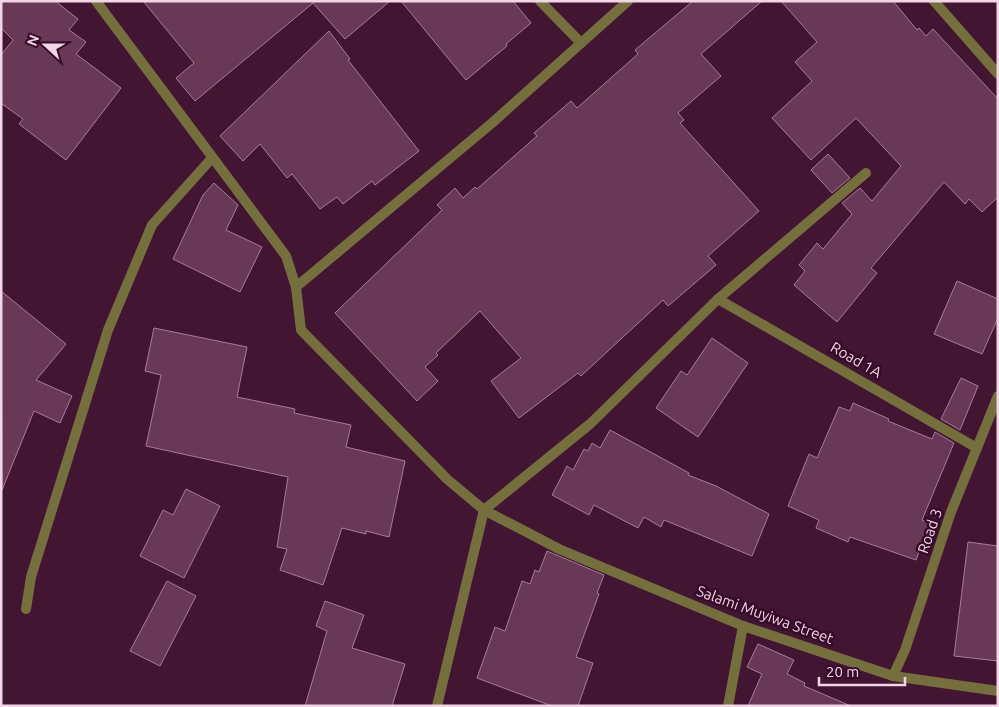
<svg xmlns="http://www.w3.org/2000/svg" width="999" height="707" viewBox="0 0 999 707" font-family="Ubuntu,sans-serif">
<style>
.building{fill:#683957;stroke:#ad7999}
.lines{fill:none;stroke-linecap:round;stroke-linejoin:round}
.minor{stroke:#756f3e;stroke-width:10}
.labels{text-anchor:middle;stroke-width:5;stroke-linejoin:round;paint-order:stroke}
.street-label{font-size:15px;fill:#f2d5e6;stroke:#360b29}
</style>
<rect width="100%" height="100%" fill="#421633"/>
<!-- building -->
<g class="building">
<polygon points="1,1 55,1 78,19 69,30 86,42 76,54 121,88 66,160 19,124 23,119 1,103 1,55 13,40 1,28"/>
<polygon points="143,1 390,1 345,39 313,3 195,101 176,78 194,63"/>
<polygon points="401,1 513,1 531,23 506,44 507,46 466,80"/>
<polygon points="693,1 762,1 701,54 721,76 678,113 684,120 680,123 759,211 708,256 716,265 668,306 663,300 581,376 578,373 519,418 491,381 521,358 480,311 436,353 438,355 425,367 438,381 417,401 335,313 442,210 437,205 455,188 463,198 475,187 477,189 537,136 534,133 571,101 577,108 638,54 635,50"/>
<polygon points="781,1 893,1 917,30 919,28 926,36 933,29 998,99 998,197 982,212 969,199 965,204 944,182 871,268 877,273 837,322 794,285 805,271 799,265 817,243 823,249 852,214 842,203 860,188 872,201 901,166 856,118 811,160 772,118 812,81 795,62 817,42"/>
<polygon points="329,31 350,59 348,60 419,151 375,185 372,181 343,204 337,197 320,209 292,174 287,178 260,144 243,161 220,136"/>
<polygon points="828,154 850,178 832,193 811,170"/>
<polygon points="214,183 238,205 226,230 262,247 240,292 173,259 203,195"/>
<polygon points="957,281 998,299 998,318 982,354 934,334"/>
<polygon points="1,291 66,344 36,380 72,396 60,423 34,411 2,490"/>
<polygon points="154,328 247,347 237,397 295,409 294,413 351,425 346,447 405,461 389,537 366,531 366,534 342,528 323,585 280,570 287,549 277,547 288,477 146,446 161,375 145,371"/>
<polygon points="712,338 748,363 698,437 656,408 681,371 687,375"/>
<polygon points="961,378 978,386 960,430 941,419"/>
<polygon points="853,403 889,419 888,421 932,439 935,432 954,443 922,520 929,523 916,560 850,537 848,542 816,528 819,520 788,506 809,454 817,458 839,407 850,411"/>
<polygon points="610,430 689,473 688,475 716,486 769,514 752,556 664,520 661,527 644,517 638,528 594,505 589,515 552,495 567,466 573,470 584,449 588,451 592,443 600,448"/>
<polygon points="186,489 220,506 184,578 140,556 163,510 173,515"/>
<polygon points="968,542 998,546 998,661 954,656"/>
<polygon points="547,551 604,575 597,593 599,594 576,657 593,663 578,706 552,706 477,678 495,627 505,631 522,581 530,584 535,570 539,572"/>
<polygon points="167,581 196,596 160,666 130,651"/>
<polygon points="325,601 364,615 352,648 405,664 392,706 305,706 327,631 316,626"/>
<polygon points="758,644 794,660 787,674 805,683 804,686 851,706 748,706 762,674 747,667"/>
</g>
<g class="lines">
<!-- minor -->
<g class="minor">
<polyline points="96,1 286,256 296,287 301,330 447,479 484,510 559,549 743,626 893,676 998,691"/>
<polyline points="540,1 581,43"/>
<polyline points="934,1 998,74"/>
<polyline points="296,287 492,123 628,1"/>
<polyline points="718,299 977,448"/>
<polyline points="26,609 31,577 108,330 152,225 212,158"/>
<polyline points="893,676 905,650 951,512 998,396"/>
<polyline points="437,706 484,510 590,424 718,299 866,173"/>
<polyline points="728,706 743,626"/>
</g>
</g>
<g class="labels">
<!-- street labels -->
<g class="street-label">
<text transform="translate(856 360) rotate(30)" y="5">Road 1A</text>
<text transform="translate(930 531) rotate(-71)" y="5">Road 3</text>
<text transform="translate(765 615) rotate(20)" y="5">Salami Muyiwa Street</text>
</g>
</g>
<!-- border -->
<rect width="999" height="707" fill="none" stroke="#f2d5e6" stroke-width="5"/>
<!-- north arrow -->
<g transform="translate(45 45) rotate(291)" stroke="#360b29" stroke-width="4" paint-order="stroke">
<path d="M0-4L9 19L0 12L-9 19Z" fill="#f2d5e6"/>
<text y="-8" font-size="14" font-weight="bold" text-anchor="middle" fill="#f2d5e6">N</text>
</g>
<!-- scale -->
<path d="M819 677v8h86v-8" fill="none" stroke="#f2d5e6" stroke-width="2.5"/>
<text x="826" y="677" font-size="15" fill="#f2d5e6" stroke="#360b29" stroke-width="4" paint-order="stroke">20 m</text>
</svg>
